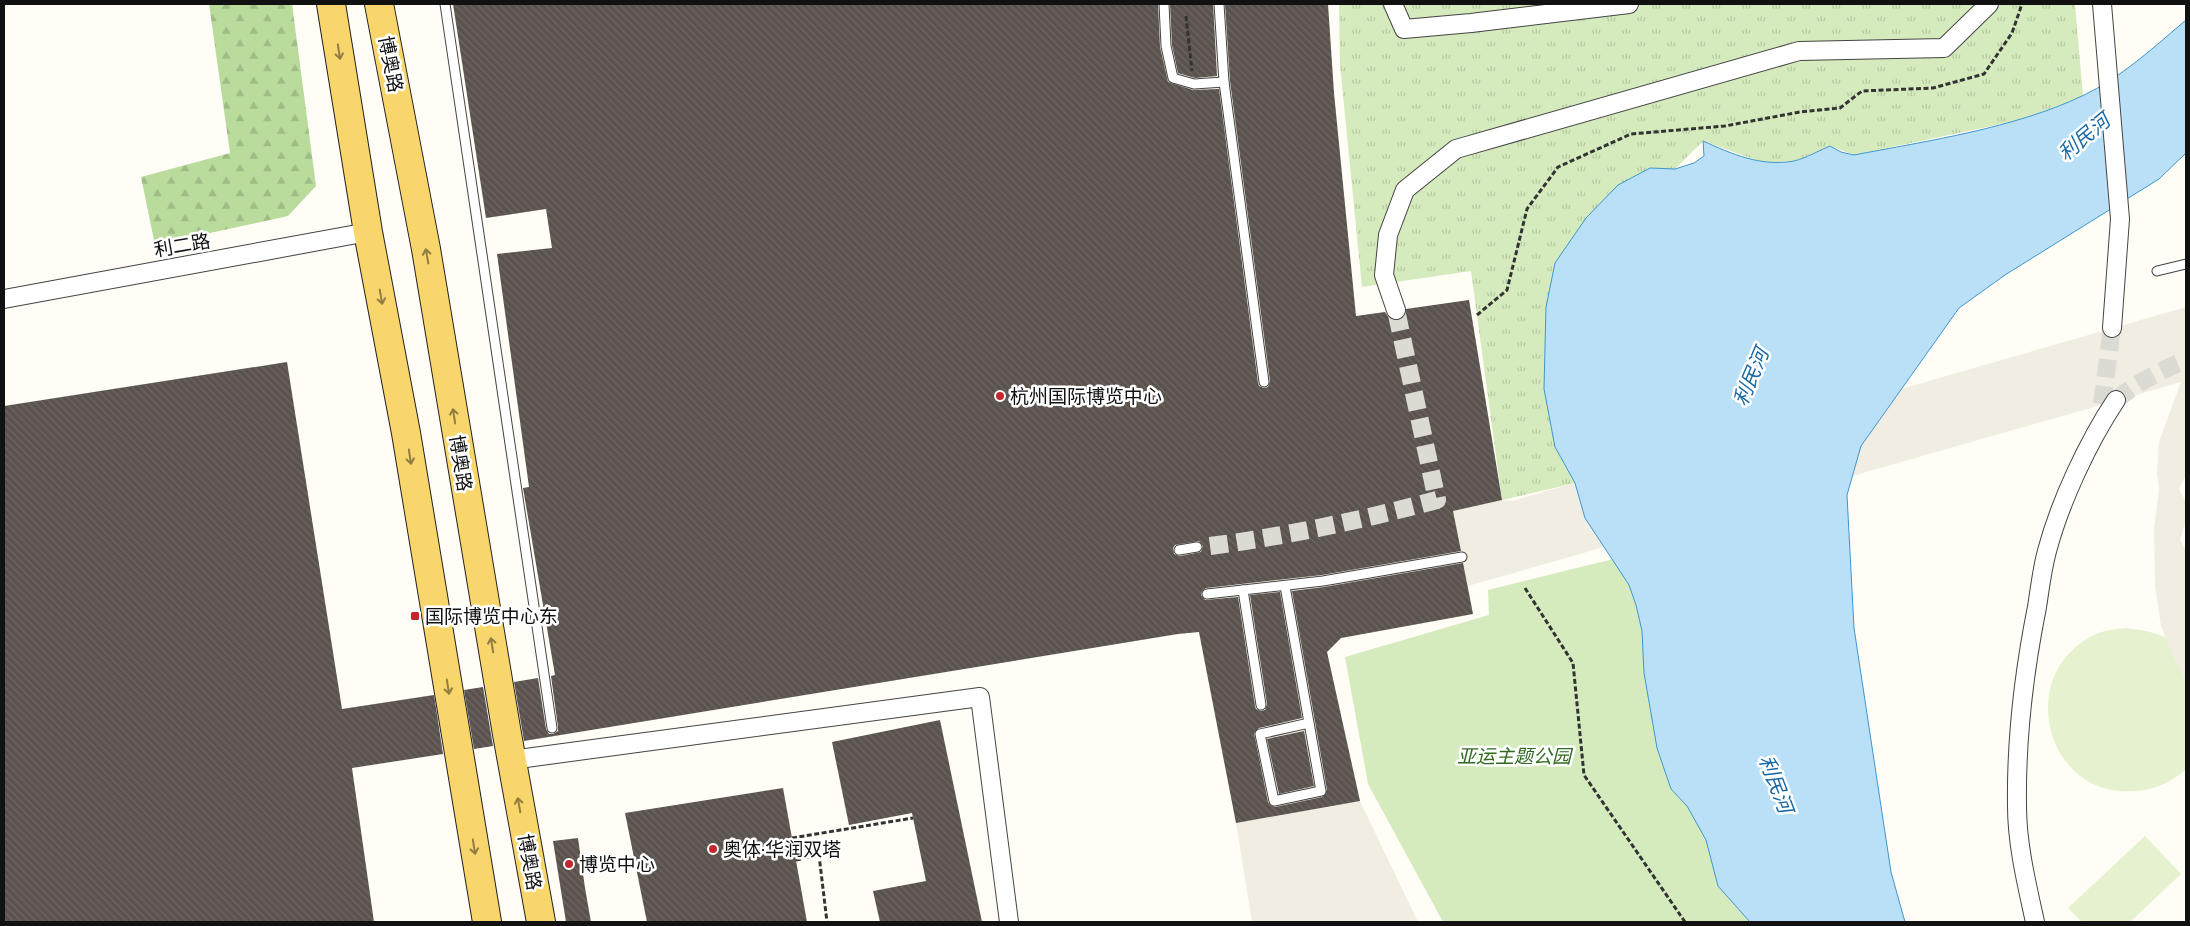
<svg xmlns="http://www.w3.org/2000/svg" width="2190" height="926" viewBox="0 0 2190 926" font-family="'Zilla Slab','Noto Sans SC',serif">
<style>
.grass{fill:url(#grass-tufts)}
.forest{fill:url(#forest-firs)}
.park{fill:#d5ebbd}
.pitch{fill:#e6f2cf}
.plaza{fill:#f1ede2}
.water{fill:#b9e0f7;stroke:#3f96cf}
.building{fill:url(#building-back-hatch);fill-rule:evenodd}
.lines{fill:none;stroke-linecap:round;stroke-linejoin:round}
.minor-tunnel{stroke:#dbdad3;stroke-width:18;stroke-dasharray:18 9;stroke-linecap:butt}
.service-casing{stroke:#444;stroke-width:11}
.minor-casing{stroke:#444;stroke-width:20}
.primary-casing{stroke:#222;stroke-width:30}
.path{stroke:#333;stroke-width:3;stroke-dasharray:5 2.5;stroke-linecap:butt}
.service{stroke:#fff;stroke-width:9}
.minor{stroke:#fff;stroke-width:18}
.primary{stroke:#f9d66b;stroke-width:28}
.oneway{stroke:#917d42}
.poi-dot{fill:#c4262e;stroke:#fff;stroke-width:2}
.labels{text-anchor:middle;stroke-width:5;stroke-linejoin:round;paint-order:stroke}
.street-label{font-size:19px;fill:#111;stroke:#fff}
.poi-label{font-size:19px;fill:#111;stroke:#fff;text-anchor:start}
.park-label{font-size:19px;font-style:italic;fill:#2f6b1f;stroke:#fff}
.water-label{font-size:20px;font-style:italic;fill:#1768a6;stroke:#fff}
</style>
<defs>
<pattern id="grass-tufts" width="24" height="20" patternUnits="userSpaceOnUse" patternTransform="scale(1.25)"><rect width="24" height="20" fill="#d5ebbd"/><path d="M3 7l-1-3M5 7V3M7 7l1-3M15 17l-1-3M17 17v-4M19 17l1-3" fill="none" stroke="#b6c8a1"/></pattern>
<pattern id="forest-firs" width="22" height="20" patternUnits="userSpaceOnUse" patternTransform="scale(1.25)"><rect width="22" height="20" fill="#b9dc9c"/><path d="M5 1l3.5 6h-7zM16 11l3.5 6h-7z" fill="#9ebc85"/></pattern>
<pattern id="building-back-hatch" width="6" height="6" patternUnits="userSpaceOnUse" patternTransform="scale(1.25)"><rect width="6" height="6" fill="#5a524d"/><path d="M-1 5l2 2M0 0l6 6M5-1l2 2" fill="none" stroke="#6d6662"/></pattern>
</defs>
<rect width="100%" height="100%" fill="#fffdf5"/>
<!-- grass -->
<polygon class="grass" points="1339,4 2075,4 2083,96 2025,119 1854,155 1830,146 1795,161 1764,163 1703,141 1675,169 1650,168 1555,447 1575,483 1502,500 1471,271 1362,287 1340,65"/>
<!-- forest -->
<polygon class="forest" points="209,4 292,4 316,186 288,216 155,245 141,177 230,153"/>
<!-- park -->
<polygon class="park" points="1613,559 1629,585 1636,605 1642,631 1644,673 1657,748 1671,789 1687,806 1706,840 1718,886 1750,922 1443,922 1368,784 1345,657 1489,615 1488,590"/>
<!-- pitch -->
<g class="pitch">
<path d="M2125,628c26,3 42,6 61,24v117c-14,13 -31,21 -51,22 -92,8 -122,-123 -36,-158 7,-3 18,-4 26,-5z"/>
<polygon points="2145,836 2181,874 2130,922 2082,922 2068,908"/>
</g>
<!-- plaza -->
<polygon class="plaza" points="1156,4 1257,4 1264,110 1284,327 1469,300 1502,500 1512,501 2186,307 2186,475 2179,489 2186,502 2186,520 2180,540 2186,550 2186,681 2174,658 2161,626 2155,586 2154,530 2159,489 2157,472 2159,442 2181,382 1468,586 1473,614 1341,638 1327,652 1360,801 1418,922 1252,922 1236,823 1188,577 1196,574 1196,526 1226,403 1219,346 1257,338 1231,137 1164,146"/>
<!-- water -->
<path class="water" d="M2186,20v133l-27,26 -154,96 -46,33 -98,138 -14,49 7,133 37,244 14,50h-155l-32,-36 -12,-46 -19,-34 -16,-17 -14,-41 -13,-75 -2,-42 -6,-26 -7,-20 -44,-67 -10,-35 -20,-36 -11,-58 2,-82 9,-44 31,-45 32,-33 32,-17 25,1 19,-6 10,-7 -1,-15c29,13 58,26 91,20 12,-3 24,-10 36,-15l11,6 13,3c73,-14 161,-27 228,-59 39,-18 72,-49 104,-76z"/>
<!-- building -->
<g class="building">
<path d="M453,4h705l2,43 8,35 25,8 26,-1 39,294 1,3 5,2 4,-1 2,-6 -40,-300 -5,-77h103l6,89 22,223 29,-4 4,6 10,2 5,-3 2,-8 63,-9 33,200 -49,11 8,40 -139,24 -116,13 -4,3 -1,4 4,5 33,-3 17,109 1,3 5,2 4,-1 2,-6 -17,-109 30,-3 22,126 -43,10 -5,5 14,69 2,3 5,2 47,-10 5,-7 -35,-199 32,-4 139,-24 10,51 -132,24 -14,14 33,149 -124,22 -37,-191 -21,2 -654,107 -10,-59 24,-4 8,51 3,5h4l5,-3v-4l-7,-51 4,-1 -32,-187 6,-1 -32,-233 55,-6 -6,-39 -60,9zM1199,541l4,5 -2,6 -21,4 -6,-2 -1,-6 2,-3z"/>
<polygon points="1170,4 1213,4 1217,76 1195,78 1178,73 1172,45"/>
<polygon points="287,362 342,709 434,695 443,754 352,768 374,922 4,922 4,406"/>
<polygon points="483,687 493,746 474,749 464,690"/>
<polygon points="940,720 982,922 880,922 873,891 926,881 912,813 849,825 832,742"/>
<polygon points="1304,731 1314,786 1279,794 1267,739"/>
<polygon points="783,788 807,922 647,922 625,813"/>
<polygon points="578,838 585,888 591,922 566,922 553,841"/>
</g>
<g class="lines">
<!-- minor-tunnel -->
<g class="minor-tunnel">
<path d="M2116,400c22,-18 44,-29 70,-40"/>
<polyline points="2102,404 2112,328"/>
<path d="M1210,546c77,-10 152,-26 227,-46l-41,-190"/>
</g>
<!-- service casing -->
<g class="service-casing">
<g id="service">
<polyline points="445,4 552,728"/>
<polyline points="1164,4 1166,46 1173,78 1194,84 1224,82"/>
<polyline points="1219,4 1224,82 1264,382"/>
<polyline points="2157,271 2186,264"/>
<polyline points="1179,550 1197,547"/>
<polyline points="1285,586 1321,791 1274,801 1260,734 1309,723"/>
<polyline points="1243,590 1261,705"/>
<polyline points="1207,594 1323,581 1462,557"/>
</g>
</g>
<!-- minor casing -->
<g class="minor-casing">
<g id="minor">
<polyline points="1393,4 1404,29 1471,23 1629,4"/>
<polyline points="2102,4 2120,219 2112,328"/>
<polyline points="4,299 368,232"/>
<polyline points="1396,310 1384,275 1388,235 1405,190 1456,149 1799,51 1944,48 1989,4"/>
<polyline points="511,760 980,697 1009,922"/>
<path d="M2035,922c-8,-37 -18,-77 -18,-116 -1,-67 7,-134 20,-199 3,-19 5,-38 10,-56 13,-49 41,-109 69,-151"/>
</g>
</g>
<!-- primary casing -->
<g class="primary-casing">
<g id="primary">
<polyline points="331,4 368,232 406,433 487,922"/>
<polyline points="379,4 426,249 507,734 541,922"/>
</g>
</g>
<!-- path -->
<g class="path">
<polyline points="1186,16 1192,71"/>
<polyline points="1477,315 1507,290 1527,209 1558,167 1631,134 1725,126 1800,112 1840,108 1862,91 1933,88 1984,74 2012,33 2022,4"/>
<polyline points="1525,588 1573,663 1584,775 1685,922"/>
<polyline points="792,838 913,818"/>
<polyline points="796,860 819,855 827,922"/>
</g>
<!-- service -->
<use href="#service" class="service"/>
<!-- minor -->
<use href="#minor" class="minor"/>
<!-- primary -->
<use href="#primary" class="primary"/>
</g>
<!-- one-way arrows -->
<defs><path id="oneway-shaft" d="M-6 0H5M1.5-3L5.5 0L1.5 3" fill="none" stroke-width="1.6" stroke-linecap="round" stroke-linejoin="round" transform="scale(1.25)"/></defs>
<g class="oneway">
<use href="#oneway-shaft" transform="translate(339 52) rotate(81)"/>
<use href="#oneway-shaft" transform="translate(427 256) rotate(-100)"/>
<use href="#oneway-shaft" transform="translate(381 297) rotate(80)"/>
<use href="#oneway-shaft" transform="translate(454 416) rotate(-99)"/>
<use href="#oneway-shaft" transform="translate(410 457) rotate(81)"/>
<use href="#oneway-shaft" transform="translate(492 645) rotate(-99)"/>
<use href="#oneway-shaft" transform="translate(448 687) rotate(81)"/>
<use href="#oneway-shaft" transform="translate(519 805) rotate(-100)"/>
<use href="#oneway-shaft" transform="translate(474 847) rotate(81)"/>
</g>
<!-- markers -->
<g class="poi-dot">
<circle cx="1000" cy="396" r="5"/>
<rect x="410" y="611" width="10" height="10" rx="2.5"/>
<circle cx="713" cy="849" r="5"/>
<circle cx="569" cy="864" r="5"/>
</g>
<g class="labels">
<!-- street labels -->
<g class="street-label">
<text transform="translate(391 64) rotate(79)" y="7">博奥路</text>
<text transform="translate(182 245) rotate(-10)" y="7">利二路</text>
<text transform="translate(461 463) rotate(81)" y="7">博奥路</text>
<text transform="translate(530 862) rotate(80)" y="7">博奥路</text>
</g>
<!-- poi labels -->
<g class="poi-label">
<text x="1010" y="403">杭州国际博览中心</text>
<text x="425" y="623">国际博览中心东</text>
<text x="723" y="856">奥体·华润双塔</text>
<text x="579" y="871">博览中心</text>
</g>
<!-- park labels -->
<g class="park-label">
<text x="1514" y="763">亚运主题公园</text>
</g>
<!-- water labels -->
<g class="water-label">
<text transform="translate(2084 137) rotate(-40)" y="7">利民河</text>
<text transform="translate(1751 377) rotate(-67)" y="7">利民河</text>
<text transform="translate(1776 784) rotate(69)" y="7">利民河</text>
</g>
</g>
<!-- border -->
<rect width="2190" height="926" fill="none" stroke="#111111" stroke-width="10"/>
</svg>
